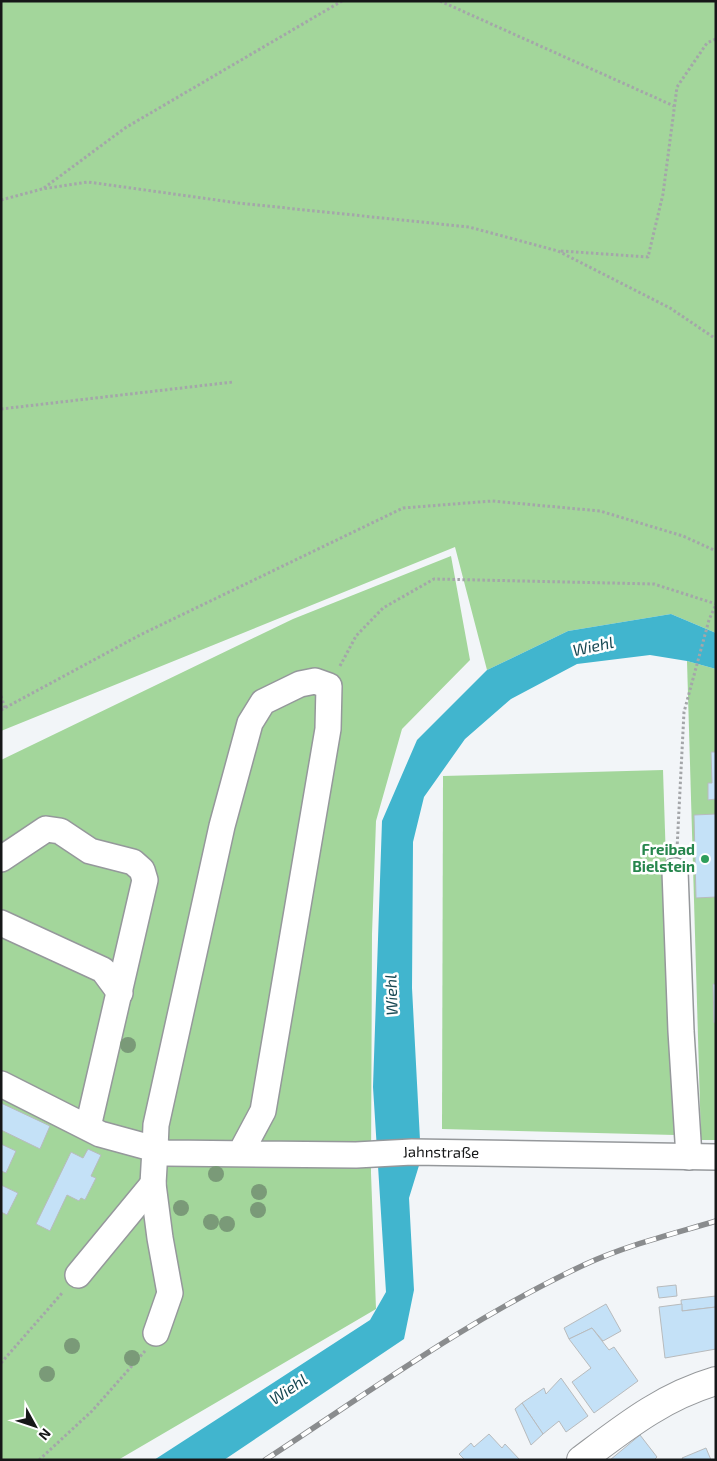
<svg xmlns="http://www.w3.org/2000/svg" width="717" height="1461" viewBox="0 0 717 1461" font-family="'Exo 2',sans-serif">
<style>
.green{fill:#a3d69b}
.water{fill:#41b5ce}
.building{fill:#c4e1f7;stroke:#b8bbbd}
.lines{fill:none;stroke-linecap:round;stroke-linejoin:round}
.minor-casing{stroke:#95989b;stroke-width:28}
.major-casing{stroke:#95989b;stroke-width:30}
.path{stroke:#a4a6a9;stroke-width:3;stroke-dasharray:2.5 2.5;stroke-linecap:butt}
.minor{stroke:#fff;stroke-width:25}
.major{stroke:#fff;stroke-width:28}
.rail-casing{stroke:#8a8c8e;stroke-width:5.5}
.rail{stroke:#fff;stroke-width:4;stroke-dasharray:11;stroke-linecap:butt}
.tree{fill:#7a9a78}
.leisure-dot{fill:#2e9e5b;stroke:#fff;stroke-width:2}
.labels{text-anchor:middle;stroke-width:5;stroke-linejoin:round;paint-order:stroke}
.leisure-label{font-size:15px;font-weight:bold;fill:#27864d;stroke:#fff;text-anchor:end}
.street-label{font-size:15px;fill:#161718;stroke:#fff}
.water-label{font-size:16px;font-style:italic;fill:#164853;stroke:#fff}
</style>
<rect width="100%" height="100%" fill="#f2f5f8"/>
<!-- green -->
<g class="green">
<polygon points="1,1 716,1 716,633 671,614 568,631 487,670 455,547 1,731"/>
<polygon points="451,556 470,660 402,729 376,821 372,934 371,1173 376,1309 118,1460 1,1460 1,760 293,619"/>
<polygon points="687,661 716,669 716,1140 701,1140"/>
<polygon points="663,770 675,1135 442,1129 443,776"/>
</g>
<!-- water -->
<polygon class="water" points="671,614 716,633 716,669 687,661 650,655 577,664 511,699 465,739 424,797 413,842 412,988 421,1159 409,1198 414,1290 404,1339 224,1460 154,1460 370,1320 386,1292 373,1087 382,821 417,740 487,670 568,631"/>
<!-- building -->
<g class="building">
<polygon points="711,752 716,752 716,799 708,800 708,783 712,783"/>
<polygon points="716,814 716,897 696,898 694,815"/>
<polygon points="713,984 716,984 716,1023 714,1023"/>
<polygon points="1,1103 50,1126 40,1149 1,1130"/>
<polygon points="1,1144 16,1151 6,1173 1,1171"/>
<polygon points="88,1149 101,1155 91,1176 96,1178 85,1200 81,1198 79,1201 67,1195 50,1231 36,1224 71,1152 83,1158"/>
<polygon points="1,1185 18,1193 7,1215 1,1212"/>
<polygon points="676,1285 677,1296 659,1298 657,1287"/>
<polygon points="716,1296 716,1307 682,1311 681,1300"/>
<polygon points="606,1304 621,1331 603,1341 592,1328 569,1339 564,1328"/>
<polygon points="682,1304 682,1311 716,1307 716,1349 665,1358 659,1307"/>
<polygon points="592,1328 609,1350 614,1347 638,1381 594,1413 572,1382 591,1368 569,1339"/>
<polygon points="561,1378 588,1416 566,1432 559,1421 543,1434 522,1403 544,1388 546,1394"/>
<polygon points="522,1403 543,1434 531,1445 515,1409"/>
<polygon points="489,1434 502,1448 505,1444 520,1460 465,1460 459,1454 471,1443 474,1447"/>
<polygon points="640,1435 657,1457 654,1460 610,1460"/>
<polygon points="706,1448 711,1460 683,1460 682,1458"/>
</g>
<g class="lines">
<!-- minor casing -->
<g class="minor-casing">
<g id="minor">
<polyline points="1,859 46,829 60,831 90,851 133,862 142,870 145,880 88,1127"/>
<polyline points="675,871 681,1031 689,1157"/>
<polyline points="1,923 103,970 120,993"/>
<polyline points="1,1084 100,1134 155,1149 153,1184 160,1238 170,1293 156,1333"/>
<path id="s1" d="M240,1154l23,-43 65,-382 1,-43 -14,-5 -15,3 -37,18 -13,21 -28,103 -66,299 -1,24 11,4 190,2 56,-3 304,5"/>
<polyline points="78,1275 153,1184"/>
</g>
</g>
<!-- major casing -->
<g class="major-casing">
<path id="major" d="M581,1460c44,-33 81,-63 135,-79"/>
</g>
<!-- path -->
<g class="path">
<polyline points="440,1 674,106"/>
<polyline points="44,188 125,128 342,1"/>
<polyline points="1,200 42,189 88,182 238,203 469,227 558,251 670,308 716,339"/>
<polyline points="561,251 648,257 663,194 677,87 707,43 716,39"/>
<polyline points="1,409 233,382"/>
<polyline points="340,666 356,636 383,608 434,579 654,584 716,604"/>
<polyline points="1,696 5,708"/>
<polyline points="1,710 140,635 403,508 492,501 600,511 683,536 716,551"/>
<polyline points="677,849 684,712 709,620 716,604"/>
<polyline points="1,1363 63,1292"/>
<polyline points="39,1460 92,1411 145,1351"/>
</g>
<!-- minor -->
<use href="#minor" class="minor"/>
<!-- major -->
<use href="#major" class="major"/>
<!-- rail casing -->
<g class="rail-casing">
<path id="rail" d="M265,1460c104,-68 207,-143 321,-196 41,-19 87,-30 130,-43"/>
</g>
<!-- rail -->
<use href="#rail" class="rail"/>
</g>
<!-- trees -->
<g class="tree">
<circle cx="128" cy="1045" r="8"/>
<circle cx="216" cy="1174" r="8"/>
<circle cx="259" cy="1192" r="8"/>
<circle cx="181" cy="1208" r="8"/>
<circle cx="258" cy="1210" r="8"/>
<circle cx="211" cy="1222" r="8"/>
<circle cx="227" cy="1224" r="8"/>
<circle cx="72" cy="1346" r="8"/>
<circle cx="132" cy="1358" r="8"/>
<circle cx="47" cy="1374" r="8"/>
</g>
<!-- markers -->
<circle class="leisure-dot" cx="705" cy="859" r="5"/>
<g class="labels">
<!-- leisure labels -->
<g class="leisure-label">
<text x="695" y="855">Freibad<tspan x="695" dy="17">Bielstein</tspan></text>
</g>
<!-- street labels -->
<g class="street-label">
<text dy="5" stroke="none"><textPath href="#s1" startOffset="1299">Jahnstraße</textPath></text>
</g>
<!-- water labels -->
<g class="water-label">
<text transform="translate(593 646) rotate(-12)" y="6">Wiehl</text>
<text transform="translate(391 995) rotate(-92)" y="6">Wiehl</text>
<text transform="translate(288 1389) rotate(-34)" y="6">Wiehl</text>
</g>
</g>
<!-- border -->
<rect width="717" height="1461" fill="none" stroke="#161718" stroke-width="5"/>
<!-- north arrow -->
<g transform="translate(35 1426) rotate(130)" stroke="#ffffff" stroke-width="4" paint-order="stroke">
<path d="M0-4L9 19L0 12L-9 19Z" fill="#161718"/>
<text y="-8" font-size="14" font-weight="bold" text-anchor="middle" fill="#161718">N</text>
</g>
</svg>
